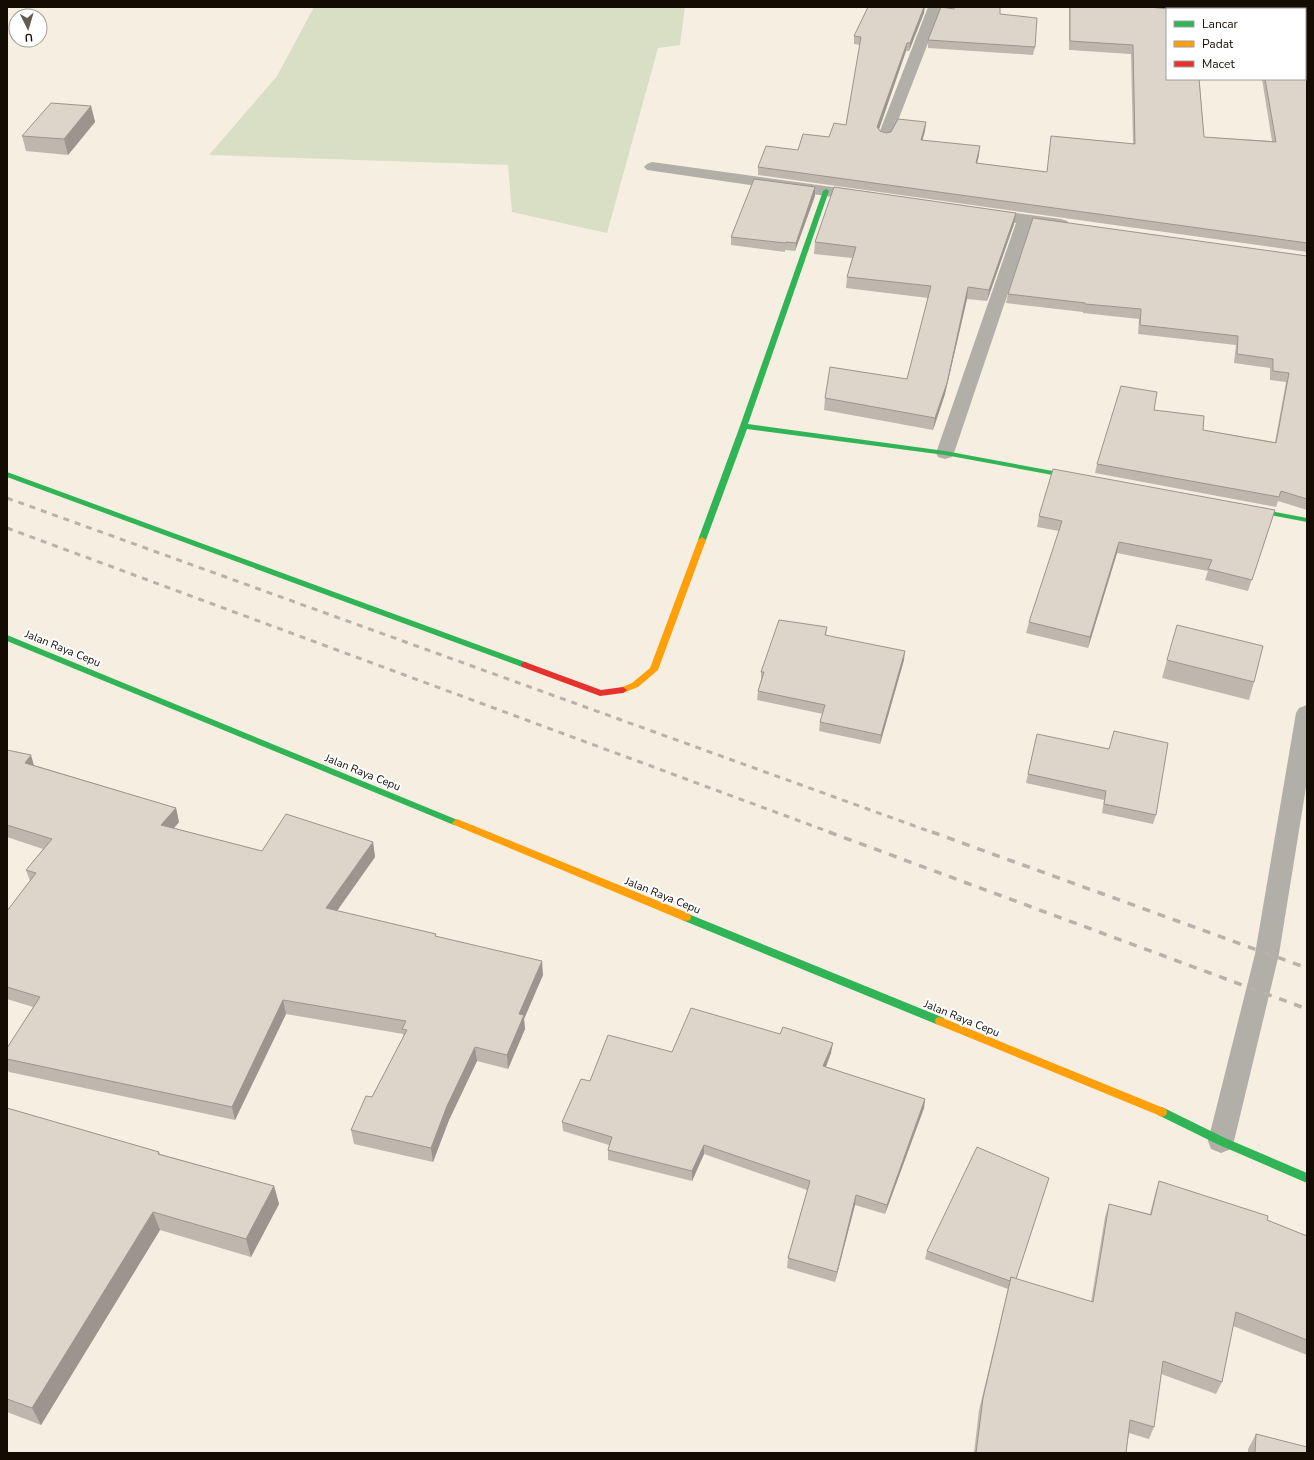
<svg xmlns="http://www.w3.org/2000/svg" width="1314" height="1460" viewBox="0 0 1314 1460" font-family="'Nunito Sans',sans-serif">
<style>
.green{fill:#d8dfc5}
.lines{fill:none;stroke-linecap:round;stroke-linejoin:round}
.street{fill:#b2aea8;fill-rule:evenodd}
.fast{fill:#30b455;fill-rule:evenodd}
.slow{fill:#ff9f0a;fill-rule:evenodd}
.jam{fill:#e5322d;fill-rule:evenodd}
.rail-far1{stroke:#b8b2aa;stroke-width:3;stroke-dasharray:6 6;stroke-linecap:butt}
.rail{stroke:#b8b2aa;stroke-width:3.5;stroke-dasharray:8 8;stroke-linecap:butt}
.wall{fill:#beb7ae}
.shaded-wall{fill:#9b958d}
.building{fill:#ddd5ca;stroke:#9b958d}
.labels{text-anchor:middle;stroke-width:4;stroke-linejoin:round;paint-order:stroke}
.street-label{font-size:11px;fill:#120c03;stroke:#fff}
</style>
<rect width="100%" height="100%" fill="#f6eee1"/>
<!-- green -->
<polygon class="green" points="314,7 685,7 680,45 658,48 607,233 512,212 508,165 209,155 277,76"/>
<g class="lines">
<!-- street -->
<g class="street">
<polygon points="928,7 942,7 892,136 890,139 885,140 880,139 878,136"/>
<polygon points="652,162 847,189 853,191 855,194 853,197 847,199 647,170 644,167 647,164"/>
<polygon points="986,209 1061,219 1067,221 1069,224 1067,227 1061,229 1031,225 954,453 952,457 945,459 938,457 936,453 1016,223 980,217 978,214 980,211"/>
<polygon points="1307,705 1307,781 1279,954 1234,1141 1231,1149 1221,1153 1211,1149 1208,1141 1255,954 1296,713 1299,708"/>
</g>
<!-- fast -->
<g class="fast">
<polygon points="826,189 829,191 748,424 945,451 1080,476 1083,476 1084,478 1083,480 1080,480 945,455 747,429 706,540 702,543 699,542 698,540 740,426 823,191"/>
<polygon points="7,472 528,663 529,665 528,667 522,667 7,477"/>
<polygon points="1241,506 1244,506 1307,518 1307,522 1244,510 1240,508"/>
<polygon points="7,635 460,821 462,823 460,825 454,825 7,641"/>
<polygon points="686,913 944,1018 945,1021 944,1024 940,1025 936,1024 682,920 681,917 682,914"/>
<polygon points="1162,1107 1225,1138 1307,1173 1307,1183 1217,1144 1158,1115 1157,1112 1158,1109"/>
</g>
<!-- slow -->
<g class="slow">
<polygon points="702,537 706,540 658,670 638,687 623,693 620,692 619,690 620,688 632,683 650,668 698,540"/>
<polygon points="457,819 690,914 691,917 690,920 686,921 682,920 454,825 452,823 454,821"/>
<polygon points="940,1017 1166,1109 1167,1112 1166,1115 1162,1117 1158,1115 936,1024 935,1021 936,1018"/>
</g>
<!-- jam -->
<polygon class="jam" points="525,662 601,690 623,687 627,690 623,693 600,696 522,667 521,665 522,663"/>
<!-- rail-far1 -->
<g class="rail-far1">
<polyline points="7,498 934,833"/>
<polyline points="7,528 832,833"/>
</g>
<!-- rail -->
<g class="rail">
<polyline points="829,832 1307,1009"/>
<polyline points="932,832 1307,968"/>
</g>
</g>
<!-- wall -->
<g class="wall">
<polygon points="1069,7 1147,7 1169,9 1169,7 1167,7 1194,7 1204,137 1272,141 1262,79 1305,79 1305,9 1251,9 1250,7 1307,7 1307,28 1306,27 1307,28 1307,252 758,175 758,167 829,137 846,125 860,45 854,44 854,36 924,13 909,51 906,51 879,129 880,131 886,133 891,132 926,122 925,131 922,140 979,155 977,163 1047,172 1051,136 1133,144 1131,54 1069,50"/>
<polygon points="1000,14 1035,47 1033,55 928,48 928,40"/>
<polygon points="91,106 95,122 68,155 26,151 22,136"/>
<polygon points="815,187 815,196 795,251 785,250 785,252 731,245 731,237"/>
<polygon points="1014,224 987,301 967,299 945,394 933,430 824,410 825,398 907,379 928,298 846,288 847,277 852,258 814,254 815,242"/>
<polygon points="1307,256 1307,510 1278,501 1276,507 1095,473 1097,464 1154,410 1203,430 1275,442 1286,382 1270,380 1270,368 1234,363 1236,345 1138,334 1139,319 1083,313 1083,312 1006,303 1008,294"/>
<polygon points="1275,510 1248,591 1205,580 1208,571 1117,553 1088,648 1026,633 1029,622 1059,531 1037,527 1039,516"/>
<polygon points="827,627 826,636 904,660 880,744 819,731 820,722 823,714 757,700 758,691 761,680 761,672"/>
<polygon points="1167,660 1254,682 1249,700 1162,678"/>
<polygon points="1037,734 1156,815 1153,824 1102,813 1104,800 1026,783"/>
<polygon points="7,750 34,765 176,808 179,822 174,828 262,851 373,842 375,857 337,911 436,934 436,937 543,975 524,1019 525,1029 508,1069 477,1061 449,1120 433,1162 354,1144 351,1130 372,1097 403,1037 403,1034 286,1014 235,1120 9,1072 7,1068 7,1048 33,1007 7,999 7,911 30,881 26,870 43,849 7,837"/>
<polygon points="672,1052 831,1053 826,1067 925,1099 924,1108 885,1214 855,1205 835,1282 787,1268 788,1258 807,1190 704,1154 692,1181 608,1160 608,1150 609,1145 563,1131 562,1122 590,1081"/>
<polygon points="7,1108 159,1152 160,1154 274,1186 279,1204 251,1257 160,1230 41,1425 7,1412"/>
<polygon points="1049,1178 1016,1279 1091,1302 1105,1217 1109,1204 1150,1214 1155,1194 1159,1181 1267,1220 1307,1236 1307,1355 1233,1326 1222,1382 1216,1394 1161,1374 1154,1427 1149,1439 1129,1433 1126,1453 974,1453 979,1410 1008,1289 925,1259 927,1251"/>
<polygon points="1256,1434 1307,1453 1248,1453 1248,1449"/>
</g>
<!-- shaded-wall -->
<g class="shaded-wall">
<polygon points="924,7 925,7 924,13 909,51 910,43"/>
<polygon points="907,43 906,51 877,135 877,127"/>
<polygon points="91,106 95,122 68,155 64,139"/>
<polygon points="926,122 925,131 920,149 921,140"/>
<polygon points="980,146 979,155 975,172 976,163"/>
<polygon points="815,187 815,196 795,251 796,243"/>
<polygon points="1016,213 1014,224 987,301 989,290"/>
<polygon points="968,287 967,299 945,394 933,430 935,418"/>
<polygon points="1119,542 1117,553 1088,648 1090,637"/>
<polygon points="905,651 904,660 880,744 881,735"/>
<polygon points="31,755 35,769 25,763"/>
<polygon points="176,808 179,822 165,839 161,825"/>
<polygon points="373,842 375,857 329,922 326,908"/>
<polygon points="542,961 543,975 524,1019 525,1029 508,1069 507,1055 519,1014"/>
<polygon points="283,1000 286,1014 235,1120 232,1107"/>
<polygon points="833,1043 831,1053 822,1076 823,1066"/>
<polygon points="475,1047 477,1061 449,1120 433,1162 431,1148 447,1106"/>
<polygon points="925,1099 924,1108 885,1214 887,1205"/>
<polygon points="704,1145 704,1154 692,1181 692,1171"/>
<polygon points="1049,1178 1046,1186 1012,1291 1014,1283"/>
<polygon points="274,1186 279,1204 251,1257 246,1239"/>
<polygon points="856,1195 855,1205 835,1282 837,1272"/>
<polygon points="153,1212 160,1230 41,1425 32,1408"/>
</g>
<!-- building -->
<g class="building">
<polygon points="868,7 924,7 910,43 907,43 877,127 880,131 886,133 891,132 898,119 926,122 921,140 980,146 976,163 1047,172 1051,136 1135,144 1133,45 1070,41 1070,7 1147,7 1170,9 1170,7 1194,7 1194,9 1167,9 1167,79 1199,79 1204,137 1276,142 1265,79 1305,79 1305,9 1254,9 1254,7 1307,7 1307,19 1306,19 1306,28 1307,28 1307,243 758,167 766,146 798,150 803,134 829,137 834,123 846,125 861,37 854,36"/>
<polygon points="941,7 954,9 955,7 1000,7 1000,14 1037,18 1035,47 928,40"/>
<polygon points="51,103 91,106 64,139 22,136"/>
<polygon points="754,179 815,187 796,243 786,242 785,243 731,237"/>
<polygon points="834,187 1016,213 989,290 968,287 947,383 935,418 825,398 830,367 907,379 931,286 847,277 856,247 815,242"/>
<polygon points="1033,218 1307,256 1307,499 1281,491 1279,497 1097,464 1121,386 1157,392 1154,410 1204,416 1203,430 1276,443 1289,373 1273,371 1273,359 1237,354 1238,336 1140,325 1141,309 1085,304 1085,303 1008,294"/>
<polygon points="1053,469 1275,510 1252,580 1208,569 1212,560 1119,542 1090,637 1029,622 1062,521 1039,516"/>
<polygon points="779,620 827,627 825,635 905,651 881,735 820,722 825,705 758,691 764,672 761,672"/>
<polygon points="1177,625 1263,646 1254,682 1167,660"/>
<polygon points="1114,731 1168,743 1156,815 1104,804 1106,791 1028,774 1037,734 1109,749"/>
<polygon points="7,750 31,755 25,763 176,808 161,825 262,851 286,814 373,842 326,908 436,934 435,936 542,961 519,1014 524,1015 507,1055 475,1047 447,1106 431,1148 351,1130 366,1096 372,1097 407,1030 402,1029 406,1021 283,1000 232,1107 7,1059 7,1048 40,997 7,987 7,911 36,873 26,870 52,839 7,825"/>
<polygon points="691,1008 780,1034 783,1027 833,1043 823,1066 925,1099 887,1205 856,1195 837,1272 788,1258 810,1181 704,1145 692,1171 608,1150 612,1137 562,1122 581,1079 590,1081 608,1035 672,1052"/>
<polygon points="7,1108 159,1152 158,1154 274,1186 246,1239 153,1212 32,1408 7,1399"/>
<polygon points="977,1147 1049,1178 1016,1279 1011,1277 1010,1281 927,1251"/>
<polygon points="1159,1181 1268,1216 1267,1220 1307,1236 1307,1340 1236,1312 1222,1382 1163,1361 1154,1427 1130,1420 1126,1453 976,1453 983,1398 1011,1277 1093,1302 1109,1204 1151,1215"/>
<polygon points="1256,1434 1307,1447 1307,1453 1255,1453"/>
</g>
<g class="labels">
<!-- street labels -->
<g class="street-label">
<text transform="translate(63 648) rotate(22)" y="4">Jalan Raya Cepu</text>
<text transform="translate(363 772) rotate(22)" y="4">Jalan Raya Cepu</text>
<text transform="translate(663 895) rotate(22)" y="4">Jalan Raya Cepu</text>
<text transform="translate(962 1018) rotate(22)" y="4">Jalan Raya Cepu</text>
</g>
</g>
<!-- border -->
<rect width="1314" height="1460" fill="none" stroke="#120c03" stroke-width="16"/>
<!-- legend -->
<rect x="1166" y="8" width="140" height="72" fill="#ffffff" stroke="#a09e9a"/>
<rect x="1174" y="21" width="20" height="6" fill="#30b455" stroke="#a09e9a"/>
<text x="1202" y="28" font-size="12" fill="#120c03">Lancar</text>
<rect x="1174" y="41" width="20" height="6" fill="#ff9f0a" stroke="#a09e9a"/>
<text x="1202" y="48" font-size="12" fill="#120c03">Padat</text>
<rect x="1174" y="61" width="20" height="6" fill="#e5322d" stroke="#a09e9a"/>
<text x="1202" y="68" font-size="12" fill="#120c03">Macet</text>
<!-- north arrow -->
<g transform="translate(28 28) rotate(175)"><circle r="19" fill="#ffffff" stroke="#a09e9a"/>
<path d="M0-3L7 15L0 10L-7 15Z" fill="#625b51"/>
<text y="-6" font-size="11" font-weight="bold" text-anchor="middle" fill="#120c03">U</text>
</g>
</svg>
